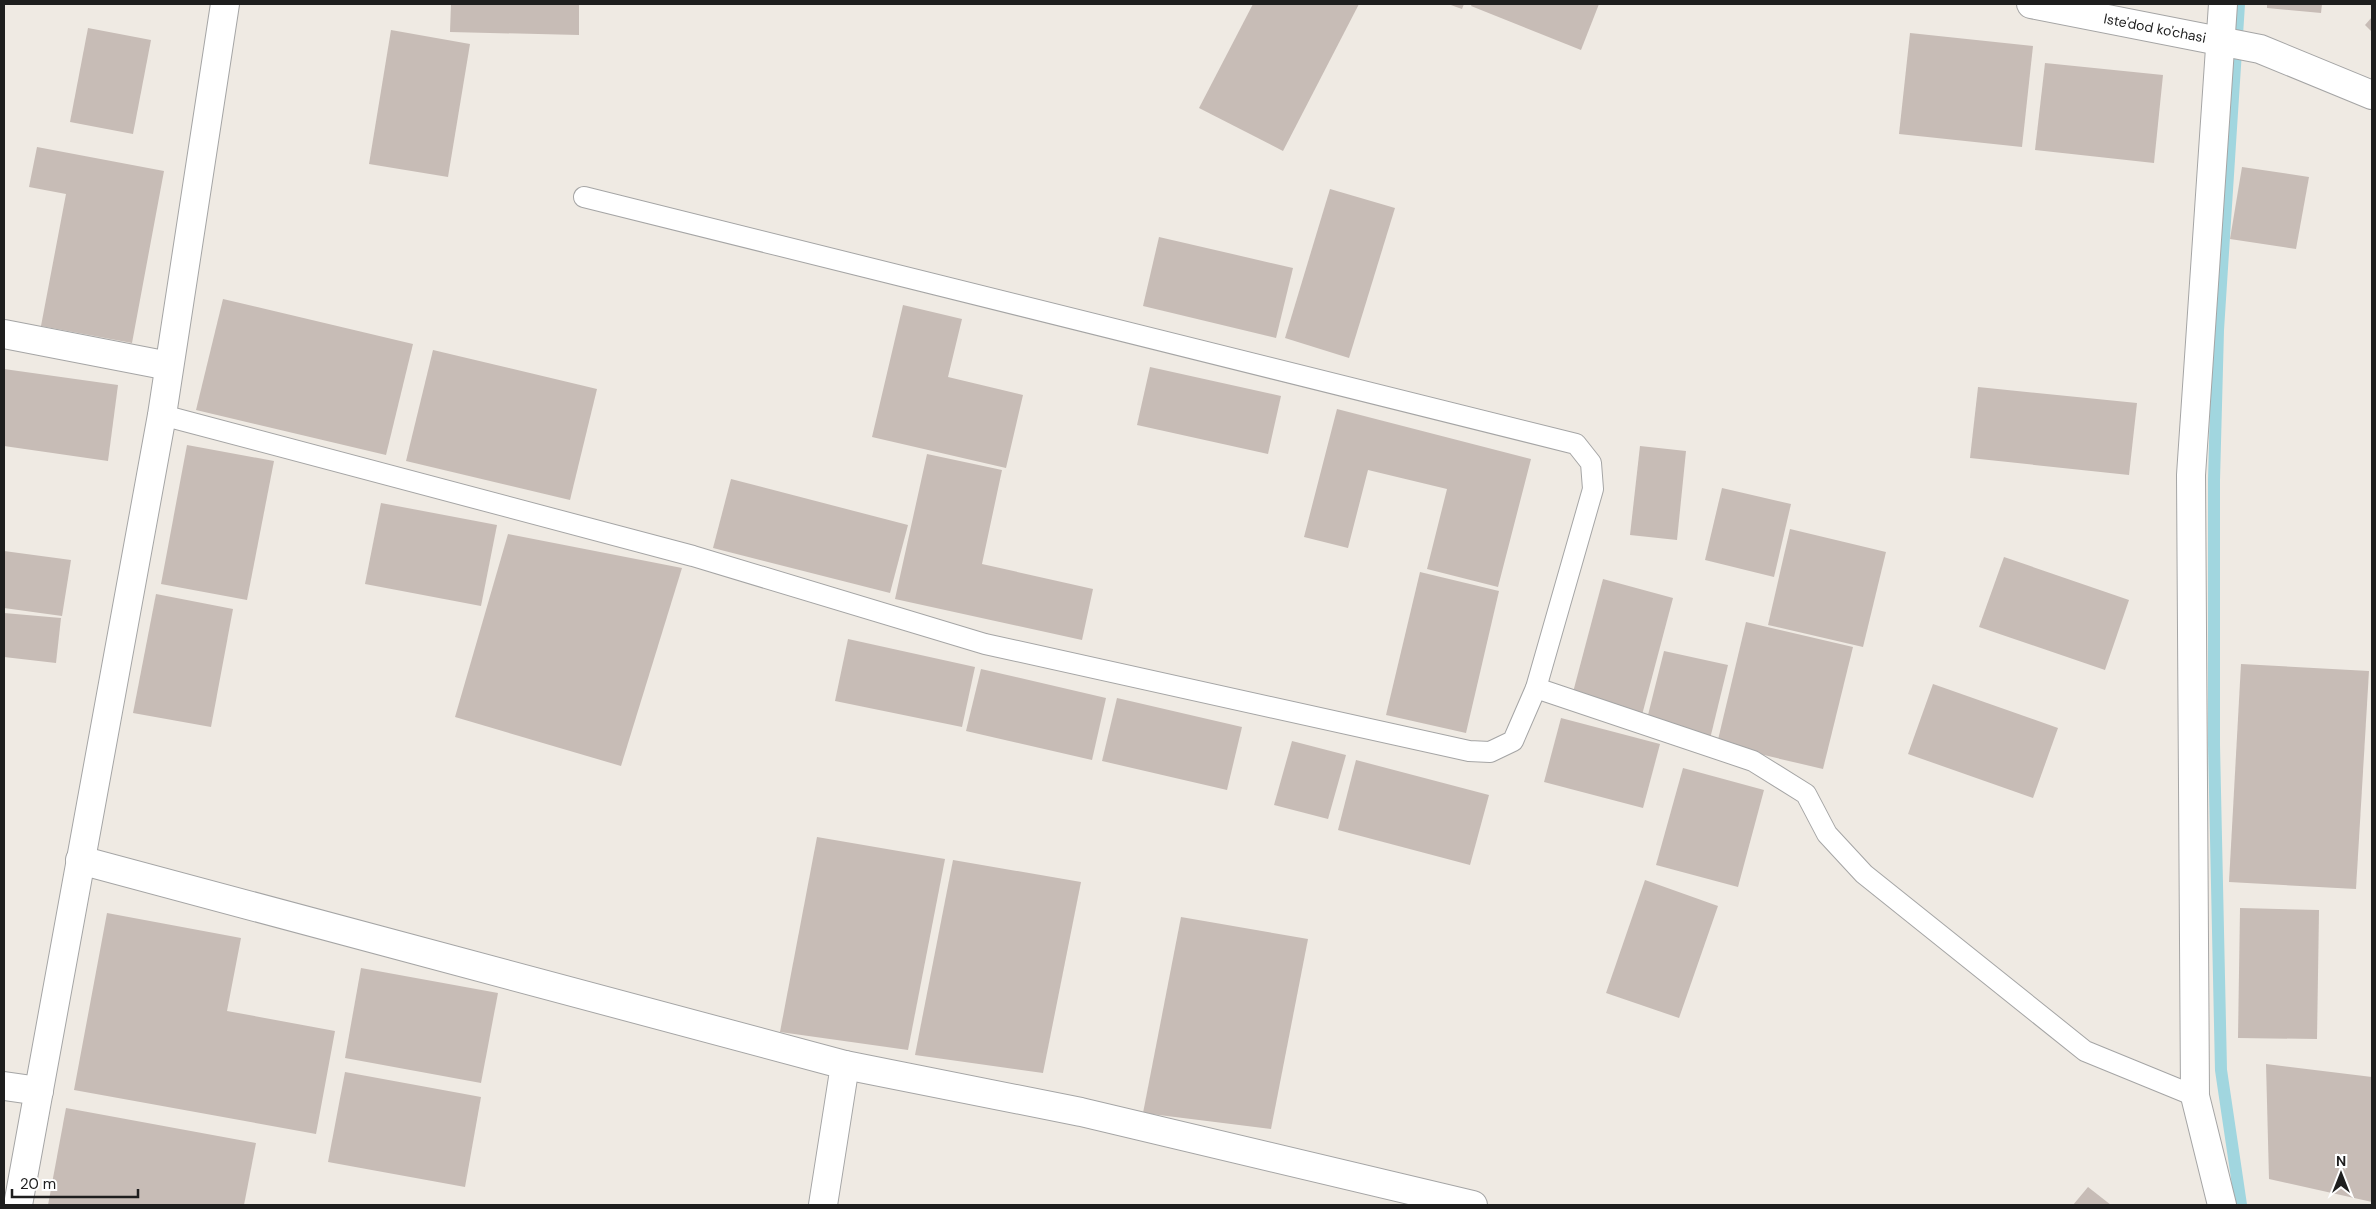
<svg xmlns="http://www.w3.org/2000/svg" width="2376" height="1209" viewBox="0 0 2376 1209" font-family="'DM Sans',sans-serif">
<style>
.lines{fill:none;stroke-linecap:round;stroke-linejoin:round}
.stream{stroke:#a1d6df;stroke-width:12}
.building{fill:#c7bcb6}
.service-casing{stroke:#a5a5a5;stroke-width:22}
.minor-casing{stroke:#a5a5a5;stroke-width:30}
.tertiary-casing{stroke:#a5a5a5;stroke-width:30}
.service{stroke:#fff;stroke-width:20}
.minor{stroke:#fff;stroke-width:28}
.tertiary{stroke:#fff;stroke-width:28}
.labels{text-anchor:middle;stroke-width:5;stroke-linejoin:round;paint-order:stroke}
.street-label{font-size:14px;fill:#1e1e1e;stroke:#fff}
</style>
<rect width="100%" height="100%" fill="#efeae3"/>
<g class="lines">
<!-- stream -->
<polyline class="stream" points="2239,4 2218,330 2214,480 2214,745 2221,1070 2241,1205"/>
</g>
<!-- building -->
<g class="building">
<polygon points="451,4 579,4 579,35 450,32"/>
<polygon points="1253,4 1359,4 1283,151 1199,108"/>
<polygon points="1448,4 1464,4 1462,9"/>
<polygon points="1472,4 1599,4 1581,50 1471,6"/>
<polygon points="2267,4 2322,4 2321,13 2267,8"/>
<polygon points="2372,17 2372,32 2365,25"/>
<polygon points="88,28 151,40 133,134 70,122"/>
<polygon points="391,30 470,44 448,177 369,164"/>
<polygon points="1910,33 2033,46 2022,147 1899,134"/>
<polygon points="2045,63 2163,75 2154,163 2035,150"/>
<polygon points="37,147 164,171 132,343 41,326 66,194 29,187"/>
<polygon points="2242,167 2309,177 2296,249 2230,239"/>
<polygon points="1330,189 1395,208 1349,358 1285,338"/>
<polygon points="1159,237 1293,268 1276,338 1143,306"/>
<polygon points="223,299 413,344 386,455 196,410"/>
<polygon points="903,305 962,319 948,377 1023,395 1006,468 872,437"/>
<polygon points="433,350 597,389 570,500 406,461"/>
<polygon points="1150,367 1281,396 1268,454 1137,425"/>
<polygon points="4,369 118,385 108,461 4,446"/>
<polygon points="1978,387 2137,403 2129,475 1970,458"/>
<polygon points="1337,409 1531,459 1498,587 1427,569 1447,489 1368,470 1348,548 1304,537"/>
<polygon points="187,445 274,461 247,600 161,584"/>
<polygon points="1640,446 1686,451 1677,540 1630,535"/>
<polygon points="927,454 1002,470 982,564 1093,589 1082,640 895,599"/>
<polygon points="731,479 908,525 890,593 713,548"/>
<polygon points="1722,488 1791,504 1774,577 1705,560"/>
<polygon points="381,503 497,525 481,606 365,584"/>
<polygon points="1790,529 1886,552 1863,647 1768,625"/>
<polygon points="508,534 682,568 621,766 455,717"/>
<polygon points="4,551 71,560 62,616 4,608"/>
<polygon points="2004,557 2129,600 2105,670 1979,627"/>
<polygon points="1420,572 1499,591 1466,733 1386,715"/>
<polygon points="1603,579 1673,598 1642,715 1572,696"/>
<polygon points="156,594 233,609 211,727 133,713"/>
<polygon points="4,613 61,618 56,663 4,657"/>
<polygon points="1746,622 1853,647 1823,769 1717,744"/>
<polygon points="848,639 975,667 962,727 835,701"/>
<polygon points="1664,651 1728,665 1710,739 1646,723"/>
<polygon points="2241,664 2369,671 2356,889 2229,882"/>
<polygon points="981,669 1106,698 1092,760 966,731"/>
<polygon points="1933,684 2058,728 2033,798 1908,754"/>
<polygon points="1117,698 1242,727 1227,790 1102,761"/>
<polygon points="1561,718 1660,744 1643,808 1544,782"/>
<polygon points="1292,741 1346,755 1328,819 1274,805"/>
<polygon points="1356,760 1489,795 1470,865 1338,830"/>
<polygon points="1683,768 1764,790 1738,887 1656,865"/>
<polygon points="817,837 945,859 908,1050 780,1032"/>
<polygon points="953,860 1081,882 1043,1073 915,1055"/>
<polygon points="1645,880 1718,906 1679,1018 1606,993"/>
<polygon points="2240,908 2319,910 2317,1039 2238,1038"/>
<polygon points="107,913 241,938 227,1011 335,1031 316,1134 74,1090"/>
<polygon points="1181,917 1308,939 1271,1129 1143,1113"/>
<polygon points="361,968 498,993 481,1083 345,1058"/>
<polygon points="2266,1064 2372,1077 2372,1202 2269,1179"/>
<polygon points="345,1072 481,1097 465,1187 328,1162"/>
<polygon points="66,1108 256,1143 244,1205 48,1205"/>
<polygon points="2088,1187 2111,1205 2073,1205"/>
</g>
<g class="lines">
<!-- service casing -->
<g class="service-casing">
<g id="service">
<polyline points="162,415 693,556 985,644 1469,751 1490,752 1513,741 1536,688 1593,489 1591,463 1576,444 584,197"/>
<polyline points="1536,688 1753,761 1806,794 1827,834 1864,874 2085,1051 2195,1096"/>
</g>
</g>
<!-- minor casing -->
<g class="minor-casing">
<g id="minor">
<polyline points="4,334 169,366"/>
<polyline points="80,860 845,1065 823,1205"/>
<polyline points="845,1065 1081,1112 1473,1205"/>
<polyline points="4,1086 39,1091"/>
<polyline points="18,1205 162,415 225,4"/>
<polyline points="2222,1205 2195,1096 2191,475 2223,4"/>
</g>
</g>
<!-- tertiary casing -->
<g class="tertiary-casing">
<polyline id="tertiary" points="2031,4 2260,49 2372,95"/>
</g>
<!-- service -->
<use href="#service" class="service"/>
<!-- minor -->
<use href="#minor" class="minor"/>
<!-- tertiary -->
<use href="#tertiary" class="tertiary"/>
</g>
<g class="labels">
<!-- street labels -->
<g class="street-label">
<text transform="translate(2155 28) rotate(11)" y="5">Iste'dod ko'chasi</text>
</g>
</g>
<!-- border -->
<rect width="2376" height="1209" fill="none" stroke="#1e1e1e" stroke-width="10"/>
<!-- north arrow -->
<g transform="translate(2341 1174)" stroke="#ffffff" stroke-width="4" paint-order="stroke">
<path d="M0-4L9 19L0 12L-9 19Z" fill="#1e1e1e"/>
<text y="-8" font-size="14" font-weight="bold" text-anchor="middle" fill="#1e1e1e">N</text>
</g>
<!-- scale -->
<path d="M12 1189v8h126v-8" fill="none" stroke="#1e1e1e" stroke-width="2.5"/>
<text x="20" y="1189" font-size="15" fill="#1e1e1e" stroke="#ffffff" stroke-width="4" paint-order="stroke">20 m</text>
</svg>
